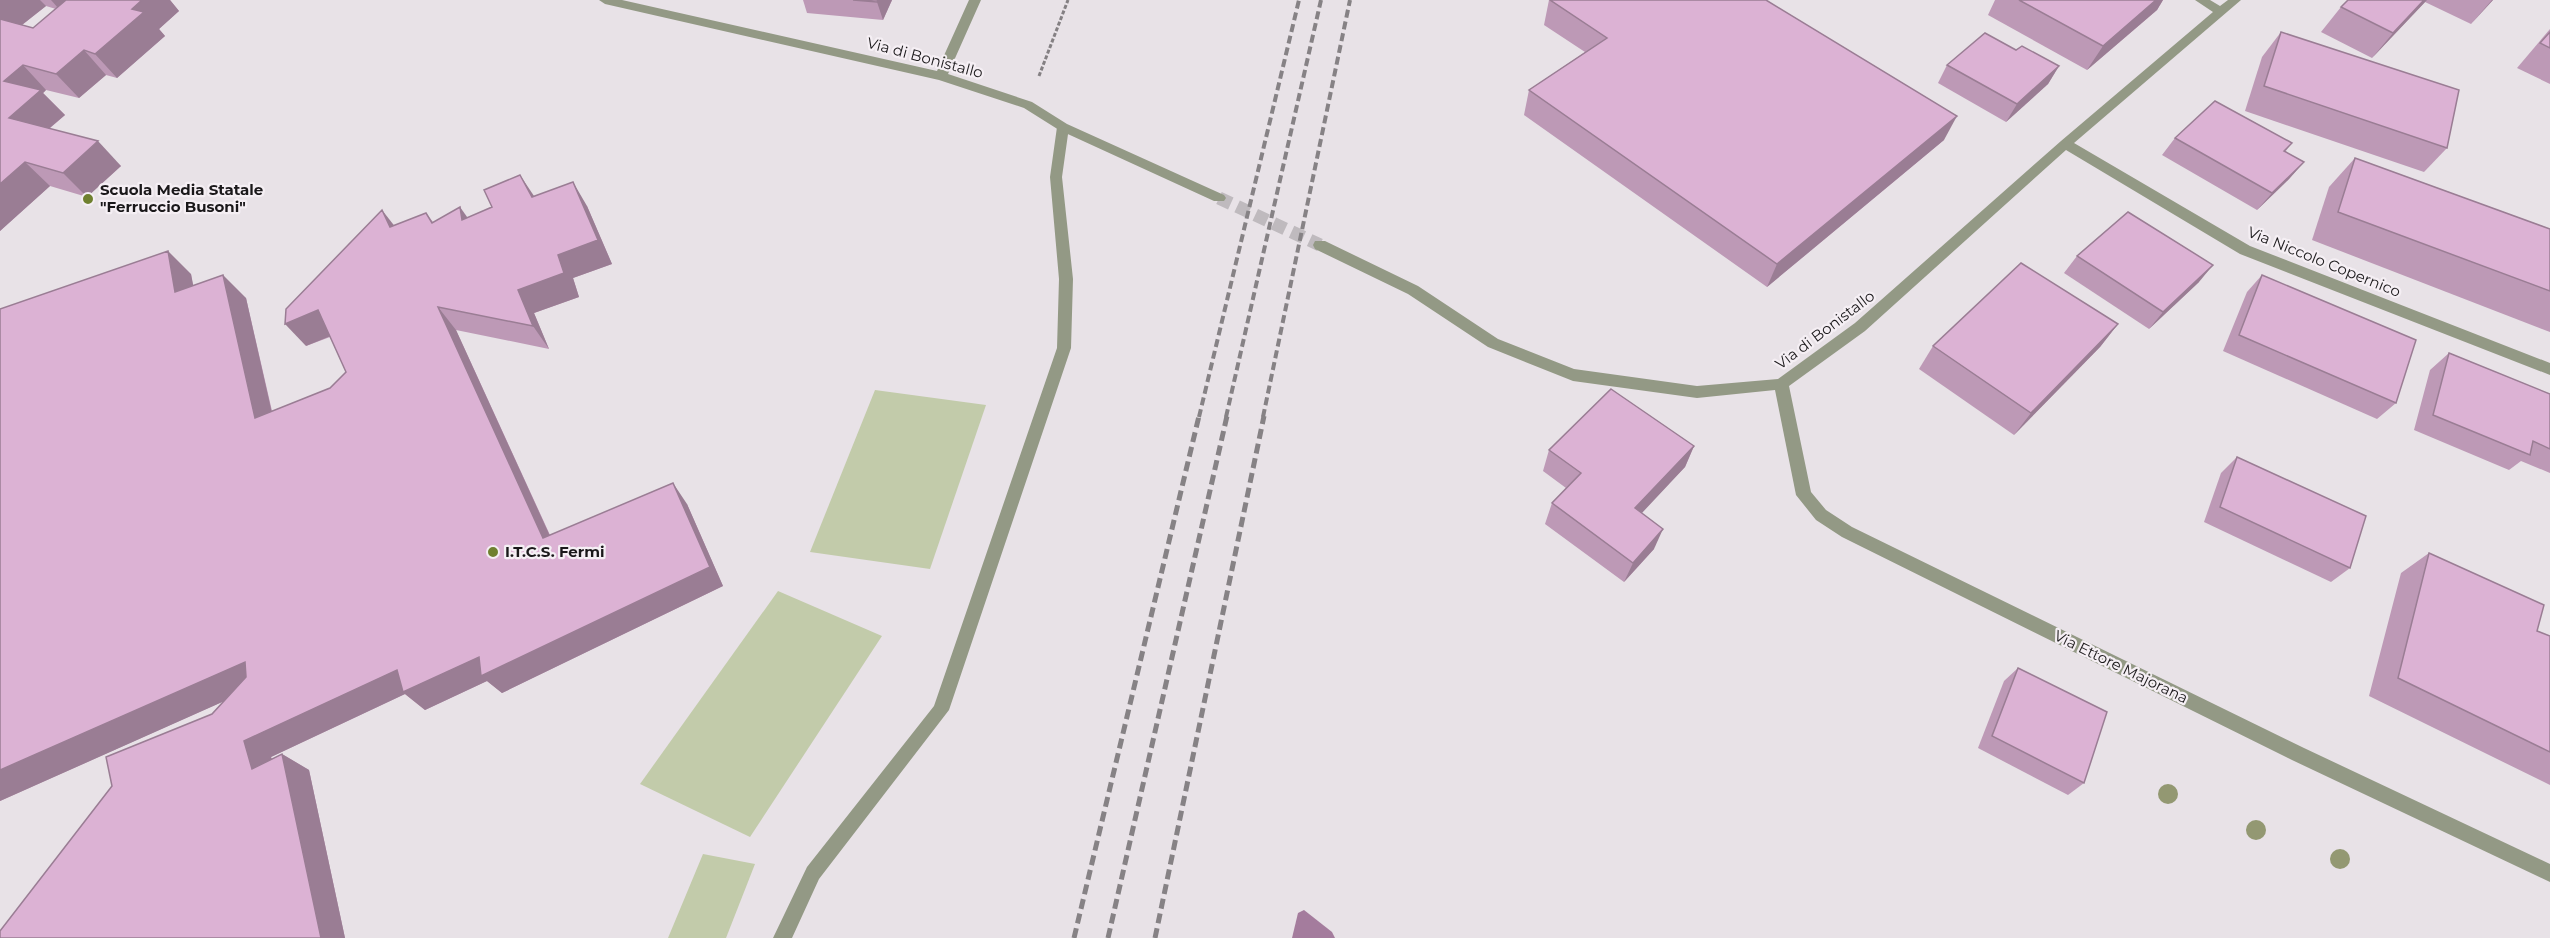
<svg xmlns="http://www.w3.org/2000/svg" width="2550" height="938" viewBox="0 0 2550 938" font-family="Montserrat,sans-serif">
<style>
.green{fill:#c2cbaa}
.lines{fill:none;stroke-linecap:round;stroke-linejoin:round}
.stream{fill:#a47c9d;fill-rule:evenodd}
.minor-tunnel{stroke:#bfbabe;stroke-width:13;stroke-dasharray:13 7;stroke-linecap:butt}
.path{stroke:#848083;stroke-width:3;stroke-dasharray:4 2;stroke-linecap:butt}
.service{fill:#939985;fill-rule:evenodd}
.minor{fill:#939985;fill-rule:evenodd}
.rail-far1{stroke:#868285;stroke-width:4;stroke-dasharray:8 4;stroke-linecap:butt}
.rail{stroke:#868285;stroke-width:5;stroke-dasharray:10 5;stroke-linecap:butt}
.tree{fill:#939872}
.wall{fill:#bd99b6;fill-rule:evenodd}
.shaded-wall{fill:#9a7d94}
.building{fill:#dcb2d4;stroke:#9a7d94;stroke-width:1.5}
.poi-dot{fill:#6f802f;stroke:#f5eff4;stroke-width:2}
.labels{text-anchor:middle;stroke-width:4.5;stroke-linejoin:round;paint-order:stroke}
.street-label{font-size:15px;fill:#1a181a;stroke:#f5eff4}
.poi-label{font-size:15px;font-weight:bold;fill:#1a181a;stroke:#f5eff4;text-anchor:start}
</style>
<rect width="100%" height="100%" fill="#e8e2e7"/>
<!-- green -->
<g class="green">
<polygon points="875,390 986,405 930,569 810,552"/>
<polygon points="778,591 882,636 750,837 640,784"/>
<polygon points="703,854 755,864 726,938 668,938"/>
</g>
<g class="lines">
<!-- stream -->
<polygon class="stream" points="1304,910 1332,932 1335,938 1292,938 1298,913"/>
<!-- minor-tunnel -->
<polyline class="minor-tunnel" points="1219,198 1320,245"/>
<!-- path -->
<polyline class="path" points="1039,76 1068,0"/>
<!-- service -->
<polygon class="service" points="1063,123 1069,127 1062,177 1073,279 1071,348 949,710 819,879 792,938 773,938 807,867 934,706 1057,348 1059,279 1050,177 1057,127"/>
<!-- minor -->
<g class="minor">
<polygon points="599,0 622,0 937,71 969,0 981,0 948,74 1032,102 1067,124 1224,195 1226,198 1224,201 1214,201 1059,130 1024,108 939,80 605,4"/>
<polygon points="2195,0 2210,0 2220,6 2228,0 2241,0 2074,143 2250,246 2550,363 2550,375 2240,254 2066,150 1865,331 1789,386 1811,492 1826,510 1852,527 2304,748 2550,864 2550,882 2292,760 1842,537 1816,520 1796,495 1775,390 1697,398 1573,381 1488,347 1408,294 1315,249 1313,245 1315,241 1325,241 1418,286 1498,339 1574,369 1697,386 1778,379 1855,323 2061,141 2213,12"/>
</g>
<!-- rail-far1 -->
<g class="rail-far1">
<polyline points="1199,417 1299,0"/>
<polyline points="1226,417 1321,0"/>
<polyline points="1263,417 1350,0"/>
</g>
<!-- rail -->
<g class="rail">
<polyline points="1074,938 1199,416"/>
<polyline points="1108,938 1227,416"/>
<polyline points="1155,938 1264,416"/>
</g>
</g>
<!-- trees -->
<g class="tree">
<circle cx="2168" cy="794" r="10"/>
<circle cx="2256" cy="830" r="10"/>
<circle cx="2340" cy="859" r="10"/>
</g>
<!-- wall -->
<g class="wall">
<path d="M0,0h170l9,11 -20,18 6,7 -48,42 -11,-3 -27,23 -33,-8 -3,3 22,22 -16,14 72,37 -34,31 -37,-11 -50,45zM46,6l10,3 -23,19 -11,-3z"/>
<polygon points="803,0 892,0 883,20 807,13"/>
<polygon points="1549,0 1944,140 1767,287 1524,115 1529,90 1585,52 1544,25"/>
<polygon points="1995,0 2163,0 2157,10 2087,70 1988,15"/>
<polygon points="2348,0 2493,0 2471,24 2425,2 2372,58 2321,32 2341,7"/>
<polygon points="2550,29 2550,84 2517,68"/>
<polygon points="2281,32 2447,148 2424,172 2245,111 2262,57"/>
<polygon points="2016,50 2059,66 2048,84 2006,122 1938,83 1947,65"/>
<polygon points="2175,138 2292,143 2285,152 2304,162 2289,179 2257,210 2162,155"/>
<polygon points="2355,158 2550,229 2550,332 2312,240 2329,187"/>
<polygon points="534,197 587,206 612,264 573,278 579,297 534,313 549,349 456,330 550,535 687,504 723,586 502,693 487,681 425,710 405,694 271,757 272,759 282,754 309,770 345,938 0,938 224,701 0,801 0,309 191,274 193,286 246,298 272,411 330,388 346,372 330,337 306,346 394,226 426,213 433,222 467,218"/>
<polygon points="2077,256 2199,282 2149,329 2064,273"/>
<polygon points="2262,275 2396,403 2377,419 2223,351 2247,292"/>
<polygon points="2118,324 2100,347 2014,435 1919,369 1933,346"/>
<polygon points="2449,353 2550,394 2550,473 2521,461 2509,470 2414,430 2430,370"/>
<polygon points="1694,446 1685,467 1641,513 1654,549 1624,582 1545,524 1552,503 1566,488 1543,471 1549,450"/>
<polygon points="2237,457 2350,568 2331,582 2204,522 2221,473"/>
<polygon points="2429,553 2537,631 2550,636 2550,785 2369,696 2401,573"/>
<polygon points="2018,668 2084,783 2068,795 1978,748 2004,681"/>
</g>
<!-- shaded-wall -->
<g class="shaded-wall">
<polygon points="0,0 40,0 46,6 4,39 0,35"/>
<polygon points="51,0 71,0 59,9"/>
<polygon points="142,0 170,0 179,11 159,29 165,36 117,78 95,54 132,9"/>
<polygon points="878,0 892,0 883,20 877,2"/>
<polygon points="2156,0 2163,0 2157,10 2087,70 2103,46"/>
<polygon points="2424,0 2427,0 2372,58 2393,33"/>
<polygon points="2492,0 2493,0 2471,24"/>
<polygon points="84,50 106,75 79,98 56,74"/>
<polygon points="23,65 46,90 43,93 65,115 33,142 9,118 4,81"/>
<polygon points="2059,66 2048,84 2006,122 2017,104"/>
<polygon points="1957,116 1944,140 1767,287 1777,264"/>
<polygon points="98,141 121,166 87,197 63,173"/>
<polygon points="25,162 50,186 0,231 0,184"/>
<polygon points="2304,162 2289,179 2257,210 2272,193"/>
<polygon points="520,175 536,199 532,197"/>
<polygon points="573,182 587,206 612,264 573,278 579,297 534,313 549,349 533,326 518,290 558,255"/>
<polygon points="460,207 477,231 462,220"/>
<polygon points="382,210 400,233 390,227"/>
<polygon points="168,251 191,274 199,315 175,292"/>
<polygon points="2213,265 2199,282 2149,329 2163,312"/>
<polygon points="223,275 246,298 278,440 255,418"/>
<polygon points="438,307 456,330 560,558 543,538"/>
<polygon points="318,310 338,333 306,346 285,324"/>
<polygon points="2118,324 2100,347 2014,435 2031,413"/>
<polygon points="1694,446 1685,467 1627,529 1635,508"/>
<polygon points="673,483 687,504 723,586 502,693 487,681 425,710 405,694 271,757 279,784 252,769 244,741"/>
<polygon points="1663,529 1654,549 1624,582 1633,563"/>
<polygon points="245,662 272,680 0,801 0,770"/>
<polygon points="282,754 309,770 345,938 321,938"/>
</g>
<!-- building -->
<g class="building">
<polygon points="66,0 142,0 132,9 144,12 95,54 84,50 56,74 23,65 4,81 41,90 9,118 98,141 63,173 25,162 0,184 0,19 33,28"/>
<polygon points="853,0 878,0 877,2"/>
<polygon points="1550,0 1766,0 1957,116 1777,264 1529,90 1607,38"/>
<polygon points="2019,0 2156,0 2103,46"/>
<polygon points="2348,0 2424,0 2393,33 2341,7"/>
<polygon points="2281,32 2459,90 2447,148 2264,86"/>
<polygon points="2550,32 2550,48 2540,43"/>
<polygon points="1985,33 2016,50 2022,46 2059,66 2017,104 1947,65"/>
<polygon points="2215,101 2292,143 2284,151 2304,162 2272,193 2175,138"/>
<polygon points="2355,158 2550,229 2550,291 2338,212"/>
<polygon points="520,175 532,197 573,182 598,240 558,255 564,273 518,290 533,326 438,307 543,538 673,483 710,567 481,676 479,657 403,692 397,670 244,741 252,769 282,754 321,938 0,938 0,931 112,786 106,757 212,714 246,677 245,662 0,770 0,309 168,251 175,292 223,275 255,418 330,388 346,372 318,310 285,324 286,309 382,210 390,227 426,213 432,223 460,207 462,220 492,207 484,190"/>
<polygon points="2128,212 2213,265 2163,312 2077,256"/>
<polygon points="2021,263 2118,324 2031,413 1933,346"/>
<polygon points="2262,275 2416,340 2396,403 2239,335"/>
<polygon points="2449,353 2550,394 2550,449 2533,441 2530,455 2433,415"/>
<polygon points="1611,389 1694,446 1635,508 1663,529 1633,563 1552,503 1581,473 1549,450"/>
<polygon points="2237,457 2366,516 2350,568 2220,507"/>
<polygon points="2429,553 2544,605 2537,631 2550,636 2550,752 2398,678"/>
<polygon points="2018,668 2107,712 2084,783 1992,736"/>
</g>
<!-- markers -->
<g class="poi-dot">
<circle cx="88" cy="199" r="6"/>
<circle cx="493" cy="552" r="6"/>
</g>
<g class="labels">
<!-- street labels -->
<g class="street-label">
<text transform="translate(925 58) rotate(15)" y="5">Via di Bonistallo</text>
<text transform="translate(2324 262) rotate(22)" y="5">Via Niccolo Copernico</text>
<text transform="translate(1825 330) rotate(-37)" y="5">Via di Bonistallo</text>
<text transform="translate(2121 667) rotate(26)" y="5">Via Ettore Majorana</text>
</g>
<!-- poi labels -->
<g class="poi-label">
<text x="100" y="195">Scuola Media Statale<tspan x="100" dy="17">"Ferruccio Busoni"</tspan></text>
<text x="505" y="557">I.T.C.S. Fermi</text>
</g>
</g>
</svg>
